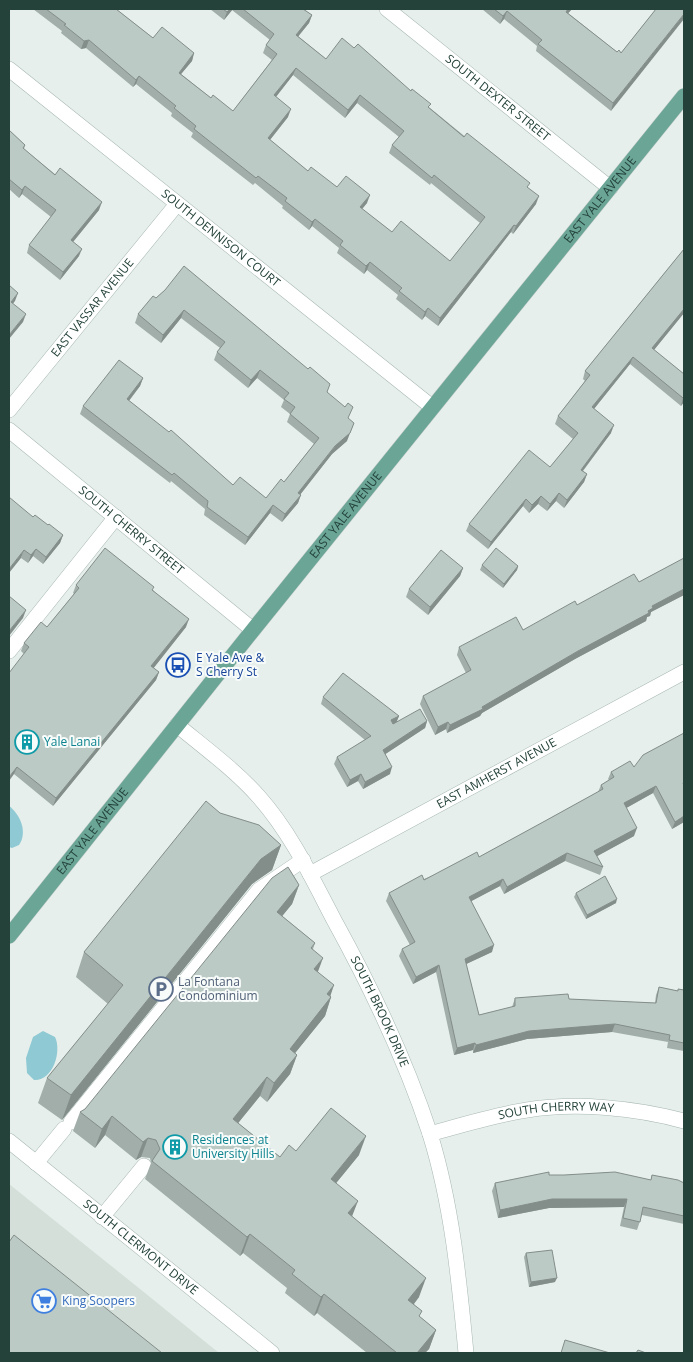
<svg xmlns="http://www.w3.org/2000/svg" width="693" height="1362" viewBox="0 0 693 1362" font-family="'Open Sans',sans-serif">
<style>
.built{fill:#d4dfda}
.water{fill:#8ec9d4}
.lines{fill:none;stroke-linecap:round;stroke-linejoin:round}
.minor-casing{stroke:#a8b8b2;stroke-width:16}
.major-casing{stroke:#c2cac8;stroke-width:16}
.minor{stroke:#fff;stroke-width:15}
.major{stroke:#6aa596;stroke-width:15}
.wall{fill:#a1aea9;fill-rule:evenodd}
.shaded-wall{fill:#838d89}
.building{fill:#bbcac4;stroke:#838d89;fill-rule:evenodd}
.labels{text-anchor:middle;stroke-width:4;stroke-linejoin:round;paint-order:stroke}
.street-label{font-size:12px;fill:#24423a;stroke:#f7fbf9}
.transit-label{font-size:12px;fill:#164399;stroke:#f7fbf9;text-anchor:start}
.culture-label{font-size:12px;fill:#0d838f;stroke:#f7fbf9;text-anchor:start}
.service-label{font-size:12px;fill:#4e5e75;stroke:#f7fbf9;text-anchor:start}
.shop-label{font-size:12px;fill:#366cbe;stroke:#f7fbf9;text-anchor:start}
</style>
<rect width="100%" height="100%" fill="#e6efeb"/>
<!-- built -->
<polygon class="built" points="9,1184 145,1293 219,1353 9,1353"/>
<!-- water -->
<g class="water">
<path d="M9,806c11,8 19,26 10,39l-7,3 -3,-1z"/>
<path d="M43,1031l12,6c7,14 -2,44 -21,43l-7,-7 -1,-15 7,-21z"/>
</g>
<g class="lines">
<!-- minor casing -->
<g class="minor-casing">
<g id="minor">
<path id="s1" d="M387,9l223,179"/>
<path id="s2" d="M9,69l423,338"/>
<path id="s3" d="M9,410l168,-206"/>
<path id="s4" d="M9,430l244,200"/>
<polyline points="9,651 116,517"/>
<path id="s5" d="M177,725c28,23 58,45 82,72 32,36 53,81 75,123 38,69 71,138 96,214 22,71 29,145 36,219"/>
<path id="s6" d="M310,874l374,-202"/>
<polyline points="71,1122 259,890 303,860"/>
<path id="s7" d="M430,1134c32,-9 64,-19 97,-24 50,-8 109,-2 157,11"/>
<path id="s8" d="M9,1141l263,212"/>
<polyline points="36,1163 64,1129"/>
<polyline points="102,1217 144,1166"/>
</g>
</g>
<!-- major casing -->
<g class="major-casing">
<g id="major">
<path id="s9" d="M9,936l244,-306 431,-534"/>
</g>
</g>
<!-- minor -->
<use href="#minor" class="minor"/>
<!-- major -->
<use href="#major" class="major"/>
</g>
<!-- wall -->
<g class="wall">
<path d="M33,9h83l37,29 41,15 -2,8 -11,13 30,24 22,13 39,-51 -9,-7 3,-8 4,-5 -38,-30 -8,10 -14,-11h93l9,6 -3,8 -11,13 28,23 104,49 98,80 8,16 -23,30 -2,-2 -73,94 -13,-10 -3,4 -26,-21 2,-4 -31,-25 -3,4 -27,-21 2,-5 -27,-22 -3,4 -27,-22 1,-2 -28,-23 -2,2 -62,-48 2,-4 -22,-17 1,-3 -36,-29 -3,3 -47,-39 -5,1 -20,-16 1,-2zM293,75l52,43 12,-15 42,34 -7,8 -3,8 41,32 1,-2 49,40 -30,38 -58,-29 -30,-23 5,-6 -59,-32 -38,-31 18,-23 -12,-20z"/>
<polygon points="482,9 572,9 568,13 617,52 621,53 656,9 611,111 536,51 537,46 504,19 500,24"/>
<polygon points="9,130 25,145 24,149 99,210 73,242 79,256 60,280 27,253 29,245 51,217 22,194 19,198 9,189"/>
<polygon points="684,246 684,313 654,350 684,374 684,402 681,406 630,364 594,409 611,433 583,471 587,474 584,482 564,508 556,501 547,511 538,504 529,513 523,506 488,549 466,531 469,524 550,467 573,439 555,424 558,416 585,381 583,379 585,371 684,249"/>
<polygon points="165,290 327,393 348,419 347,441 332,454 300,495 298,503 282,522 270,513 245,545 204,515 205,509 171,481 170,483 80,414 83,406 143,378 140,386 129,401 233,485 266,498 284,482 314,444 287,422 290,414 281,407 284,400 257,378 248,388 214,360 217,352 220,348 181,318 161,343 135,323 138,314"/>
<polygon points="33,517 63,535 60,543 43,564 33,556 28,563 21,558"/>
<polygon points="684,558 684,595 651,612 650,616 647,617 646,621 575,659 482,713 480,716 447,733 446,729 435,735 420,704 423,696 466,673 457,655 459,647 523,630 577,605 639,582"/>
<polygon points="482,565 518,566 517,570 503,588 480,570"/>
<polygon points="463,568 460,576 428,615 406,597 409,589"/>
<polygon points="76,585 153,590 186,627 153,668 159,672 156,680 53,806 14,774 24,654 21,651 24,643 47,627 74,594 73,593"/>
<polygon points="323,697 399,716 397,721 427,721 425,728 385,754 390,774 363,789 358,781 347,787 334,764 337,757 365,740 321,704"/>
<polygon points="684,734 684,822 672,829 653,793 626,808 634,836 597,856 603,867 600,875 565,861 504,894 500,886 471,901 492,952 466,964 479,1015 512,1007 515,998 569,999 655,1003 656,995 659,987 678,991 678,989 684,990 684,1051 667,1048 668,1042 612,1032 527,1039 473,1053 473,1050 454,1055 436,972 413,984 399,956 402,949 410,945 386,901 389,893 479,857 598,792 601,785 609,780 608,779 611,772 634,767"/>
<polygon points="220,813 281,845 272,870 252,884 62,1120 38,1103 47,1078 108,1004 76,977 84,952"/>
<polygon points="299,885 292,904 282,916 315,943 313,949 318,972 331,997 325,1016 295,1053 297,1055 290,1074 267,1102 260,1096 238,1123 280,1157 296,1151 359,1155 336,1183 352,1216 419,1297 414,1304 420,1317 436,1330 429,1349 425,1353 367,1353 317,1313 314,1316 285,1293 287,1288 243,1253 240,1256 145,1179 151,1163 150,1158 141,1157 136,1160 105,1135 95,1148 73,1131 80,1112 85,1109"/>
<polygon points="576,893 616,903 586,919 574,897"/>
<polygon points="549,1175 651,1180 652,1175 684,1183 684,1224 642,1215 637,1230 620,1226 624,1207 549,1208 498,1218 492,1191 495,1183"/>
<polygon points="526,1253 555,1282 529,1287 524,1257"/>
</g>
<!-- shaded-wall -->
<g class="shaded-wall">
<polygon points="230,9 233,9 224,20 227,12"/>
<polygon points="568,9 572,9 563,19 566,12"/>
<polygon points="507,11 504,19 500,24 503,16"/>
<polygon points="684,14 684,19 611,111 613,103"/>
<polygon points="312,15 309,23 293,43 296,35"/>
<polygon points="89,40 86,48 81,49 84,41"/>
<polygon points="194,53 192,61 176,80 179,73"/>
<polygon points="296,68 293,75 271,103 274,95"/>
<polygon points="139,76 136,84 133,87 136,80"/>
<polygon points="360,95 357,103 345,118 348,110"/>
<polygon points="291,109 288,117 265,146 268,138"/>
<polygon points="25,186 22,194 19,198 22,190"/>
<polygon points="370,195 367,203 357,215 360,207"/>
<polygon points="539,196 536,204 513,234 516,226"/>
<polygon points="102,202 99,210 68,248 71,240"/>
<polygon points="315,219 312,226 309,230 312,222"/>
<polygon points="514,225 511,232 438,326 440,318"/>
<polygon points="82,249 79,256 60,280 63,272"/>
<polygon points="370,262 367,270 364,274 366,266"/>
<polygon points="18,293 15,301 9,309 11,302"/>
<polygon points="428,308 425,316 422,320 425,312"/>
<polygon points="684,309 684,313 649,356 652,348"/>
<polygon points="184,310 181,318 161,343 163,335"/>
<polygon points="26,314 23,322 9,339 9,335"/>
<polygon points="633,357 630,364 589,415 592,407"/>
<polygon points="260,370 257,378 248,388 251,380"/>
<polygon points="143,378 140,386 124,407 127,399"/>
<polygon points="684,397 684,402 681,406 683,398"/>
<polygon points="354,423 347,441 332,454 295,501 298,493"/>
<polygon points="614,425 611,433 578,477 581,470"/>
<polygon points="587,474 584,482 564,508 567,500"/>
<polygon points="559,493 556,501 547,511 550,504"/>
<polygon points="301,495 298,503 282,522 285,514"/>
<polygon points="541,496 538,504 529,513 532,505"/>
<polygon points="526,499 523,506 488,549 491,542"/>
<polygon points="273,505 270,513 245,545 248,537"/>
<polygon points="63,535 60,543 43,564 46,557"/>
<polygon points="36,549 33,556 28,563 31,555"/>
<polygon points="24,550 21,558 9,573 9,569"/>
<polygon points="518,566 517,570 503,588 504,584"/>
<polygon points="463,568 460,576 428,615 430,607"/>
<polygon points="684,589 684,595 651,612 650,616 647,617 646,621 575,659 482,713 480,716 447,733 450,725 648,611 652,606"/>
<polygon points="26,610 23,618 9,636 9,631"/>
<polygon points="189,619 186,627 149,674 151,666"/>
<polygon points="159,672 156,680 53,806 56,798"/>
<polygon points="399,716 396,723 389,727 391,720"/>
<polygon points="427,721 425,728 381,757 383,750"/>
<polygon points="448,722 446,729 435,735 438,727"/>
<polygon points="17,767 14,774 9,781 9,777"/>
<polygon points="392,767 390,774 363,789 365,782"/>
<polygon points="361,774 358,781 347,787 350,780"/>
<polygon points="656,786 653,793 621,811 624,803"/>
<polygon points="684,816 684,822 672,829 675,822"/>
<polygon points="637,828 634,836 592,859 594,851"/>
<polygon points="281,845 272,870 252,884 62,1120 71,1095 261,859"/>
<polygon points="567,853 565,861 504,894 507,887"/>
<polygon points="503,879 500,886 466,904 469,897"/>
<polygon points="299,885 292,904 270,931 277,912"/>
<polygon points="617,899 616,903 586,919 587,915"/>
<polygon points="494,945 492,952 462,966 465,959"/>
<polygon points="323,958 316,977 314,969"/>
<polygon points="439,965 436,972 413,984 416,977"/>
<polygon points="334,985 329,1000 331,997 325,1016 283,1068 290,1049 327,994"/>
<polygon points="615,1024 612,1032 527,1039 473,1053 476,1045 529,1031"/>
<polygon points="475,1043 473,1050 454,1055 457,1048"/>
<polygon points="297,1055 290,1074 267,1102 274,1083"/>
<polygon points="267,1077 260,1096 226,1138 233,1119"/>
<polygon points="112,1116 105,1135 95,1148 102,1129"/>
<polygon points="366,1136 359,1155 324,1198 331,1179"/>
<polygon points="148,1138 141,1157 136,1160 143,1142"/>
<polygon points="552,1199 627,1199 624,1207 549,1208 498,1218 500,1210"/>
<polygon points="358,1201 351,1219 348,1213"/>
<polygon points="250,1234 243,1253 240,1256 247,1237"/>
<polygon points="426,1278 419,1297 402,1319 408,1300"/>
<polygon points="557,1278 555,1282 529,1287 531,1282"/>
<polygon points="324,1294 317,1313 314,1316 321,1297"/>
<polygon points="436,1330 429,1349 425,1353 417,1353"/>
</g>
<!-- building -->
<g class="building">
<path d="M46,9h70l37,29 9,-11 32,26 -15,20 32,25 2,-3 20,16 44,-57 -11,-9 8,-11 -31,-25h60l9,6 -16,20 30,24 16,-21 12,10 4,-4 53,47 1,-2 19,15 -3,3 36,30 3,-4 63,50 -3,4 12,9 -23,30 -2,-1 -74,93 -12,-10 -3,4 -26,-21 3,-3 -32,-26 -4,4 -26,-21 3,-4 -28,-22 -3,3 -27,-21 2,-3 -29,-22 -2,2 -62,-49 2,-3 -22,-18 2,-2 -37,-30 -3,4 -47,-40 -5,1 -20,-16 2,-1zM296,68l52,42 12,-15 44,36 -12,14 40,33 2,-3 51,42 -35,44 -49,-40 -9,11 -32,-25 10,-12 -24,-19 -9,11 -26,-20 -3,4 -40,-33 23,-29 -17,-14z"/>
<polygon points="223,9 230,9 227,12"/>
<polygon points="494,9 568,9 566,12 617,52 619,50 621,53 656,9 684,9 684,14 613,103 538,44 542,40 507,11 503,16"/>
<polygon points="9,130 25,145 23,148 55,175 60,168 102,202 71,240 82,249 63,272 29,245 56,210 25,186 22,190 9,179"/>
<polygon points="684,249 684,309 652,348 684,374 684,397 683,398 633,357 592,407 614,425 581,470 587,474 567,500 559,493 550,504 541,496 532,505 526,499 491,542 469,524 529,450 550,467 578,433 558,416 590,375 585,371"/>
<polygon points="184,266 308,369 310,367 330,384 327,392 345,407 348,403 353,407 348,418 354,423 350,433 335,446 298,493 301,495 285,514 273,505 248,537 207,507 208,501 174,473 172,475 83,406 119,360 143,378 127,399 169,432 171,430 233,485 240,477 266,498 281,479 284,482 319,438 290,414 295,407 284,399 289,393 260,370 251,380 217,352 225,342 184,310 163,335 138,314 153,296 156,298 165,290"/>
<polygon points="9,285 18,293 11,302 26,314 9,335"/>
<polygon points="9,497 33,517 35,515 48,525 49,524 63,535 46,557 36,549 31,555 24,550 9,569"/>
<polygon points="105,548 154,587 152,590 189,619 151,666 159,672 56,798 17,767 9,777 9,673 29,647 24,643 41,622 47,627 79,588 76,585"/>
<polygon points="496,548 518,566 504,584 482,565"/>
<polygon points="441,550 463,568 430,607 409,589"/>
<polygon points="684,558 684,589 652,606 653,608 648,611 649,613 578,651 482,707 483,709 450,725 448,722 438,727 423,696 471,670 459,647 516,617 523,630 575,601 577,605 634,574 639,582"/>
<polygon points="9,596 26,610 9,631"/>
<polygon points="343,673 399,716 391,720 393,724 420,709 427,721 383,750 392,767 365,782 361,774 350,780 337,757 371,736 323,697"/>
<polygon points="684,733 684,782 683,783 684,785 684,816 675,822 656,786 624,803 637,828 594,851 603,867 567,853 507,887 503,879 469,897 494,945 465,959 479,1015 515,1006 515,998 568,994 569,999 656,1003 659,987 678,991 678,989 684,990 684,1043 669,1040 670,1035 615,1024 529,1031 476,1045 475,1043 457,1048 439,965 416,977 402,949 415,942 389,893 422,875 424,880 477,852 479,857 545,821 603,789 601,785 614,777 611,772 630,761 634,767 643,755"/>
<polygon points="206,801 220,813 259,825 281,845 261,859 71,1095 47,1078 123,985 84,952"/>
<polygon points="288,867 299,885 277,912 315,943 311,948 323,958 314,969 334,985 327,994 331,997 290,1049 297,1055 274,1083 267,1077 233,1119 280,1157 289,1145 296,1151 331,1108 366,1136 331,1179 358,1201 348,1213 426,1278 408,1300 422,1311 419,1316 436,1330 417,1353 397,1353 324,1294 321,1297 292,1274 295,1270 250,1234 247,1237 152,1161 160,1149 156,1140 148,1138 143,1142 112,1116 102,1129 80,1112 85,1109 272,878"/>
<polygon points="605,876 617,899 587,915 576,893"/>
<polygon points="549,1172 549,1175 564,1175 615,1172 651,1180 652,1175 678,1180 684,1183 684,1216 643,1207 640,1222 623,1218 627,1199 552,1199 500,1210 495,1183"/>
<polygon points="14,1235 162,1353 9,1353 9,1242"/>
<polygon points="552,1250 557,1278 531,1282 526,1253"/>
<polygon points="565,1340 610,1353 561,1353"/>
<polygon points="638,1350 646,1353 636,1353"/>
</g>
<!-- icons -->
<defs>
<g id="bus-ring" transform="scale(1.25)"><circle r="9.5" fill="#f7fbf9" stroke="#1a4fb4" stroke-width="1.5"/><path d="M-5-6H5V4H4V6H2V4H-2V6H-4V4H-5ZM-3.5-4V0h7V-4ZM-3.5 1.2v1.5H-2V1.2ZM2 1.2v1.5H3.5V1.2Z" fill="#1a4fb4"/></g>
<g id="building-ring" transform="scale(1.25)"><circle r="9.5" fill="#f7fbf9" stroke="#0f9aa8" stroke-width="1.5"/><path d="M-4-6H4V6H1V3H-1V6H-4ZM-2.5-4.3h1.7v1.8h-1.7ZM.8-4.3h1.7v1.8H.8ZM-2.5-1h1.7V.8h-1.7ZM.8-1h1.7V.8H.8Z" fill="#0f9aa8"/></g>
<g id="parking-ring" transform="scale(1.25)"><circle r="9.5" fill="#f7fbf9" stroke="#5c6f8a" stroke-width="1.5"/><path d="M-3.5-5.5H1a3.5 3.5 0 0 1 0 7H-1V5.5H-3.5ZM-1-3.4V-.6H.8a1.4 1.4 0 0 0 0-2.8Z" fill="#5c6f8a"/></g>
<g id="supermarket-ring" transform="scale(1.25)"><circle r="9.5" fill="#f7fbf9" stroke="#3f7fe0" stroke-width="1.5"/><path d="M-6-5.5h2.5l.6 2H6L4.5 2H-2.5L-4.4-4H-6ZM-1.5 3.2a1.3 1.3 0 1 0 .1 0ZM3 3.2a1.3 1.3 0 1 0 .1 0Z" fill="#3f7fe0"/></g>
</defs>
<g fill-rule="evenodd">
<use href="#bus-ring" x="178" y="665"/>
<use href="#building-ring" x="27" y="742"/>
<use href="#parking-ring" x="161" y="989"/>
<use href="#building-ring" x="175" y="1147"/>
<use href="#supermarket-ring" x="44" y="1301"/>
</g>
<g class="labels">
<!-- street labels -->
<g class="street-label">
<text dy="4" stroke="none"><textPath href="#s1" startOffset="142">SOUTH DEXTER STREET</textPath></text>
<text dy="4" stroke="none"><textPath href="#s9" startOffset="944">EAST YALE AVENUE</textPath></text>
<text dy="4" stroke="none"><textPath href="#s2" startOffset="271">SOUTH DENNISON COURT</textPath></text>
<text dy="4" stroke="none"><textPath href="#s3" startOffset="132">EAST VASSAR AVENUE</textPath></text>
<text dy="4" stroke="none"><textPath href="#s9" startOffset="539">EAST YALE AVENUE</textPath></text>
<text dy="4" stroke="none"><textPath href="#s4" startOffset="158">SOUTH CHERRY STREET</textPath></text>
<text dy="4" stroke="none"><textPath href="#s6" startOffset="212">EAST AMHERST AVENUE</textPath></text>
<text dy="4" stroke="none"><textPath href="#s9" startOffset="134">EAST YALE AVENUE</textPath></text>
<text dy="4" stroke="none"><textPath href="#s5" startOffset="356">SOUTH BROOK DRIVE</textPath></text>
<text dy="4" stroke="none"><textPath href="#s7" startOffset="129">SOUTH CHERRY WAY</textPath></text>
<text dy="4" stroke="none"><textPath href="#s8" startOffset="169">SOUTH CLERMONT DRIVE</textPath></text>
</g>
<!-- transit labels -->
<g class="transit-label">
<text x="196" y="662">E Yale Ave &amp;<tspan x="196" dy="14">S Cherry St</tspan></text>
</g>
<!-- culture labels -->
<g class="culture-label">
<text x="44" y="746">Yale Lanai</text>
<text x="192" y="1144">Residences at<tspan x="192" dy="14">University Hills</tspan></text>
</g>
<!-- service labels -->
<g class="service-label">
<text x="178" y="986">La Fontana<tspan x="178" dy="14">Condominium</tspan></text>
</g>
<!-- shop labels -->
<g class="shop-label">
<text x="62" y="1305">King Soopers</text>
</g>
</g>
<!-- border -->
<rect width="693" height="1362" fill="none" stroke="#24423a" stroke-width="20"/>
</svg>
